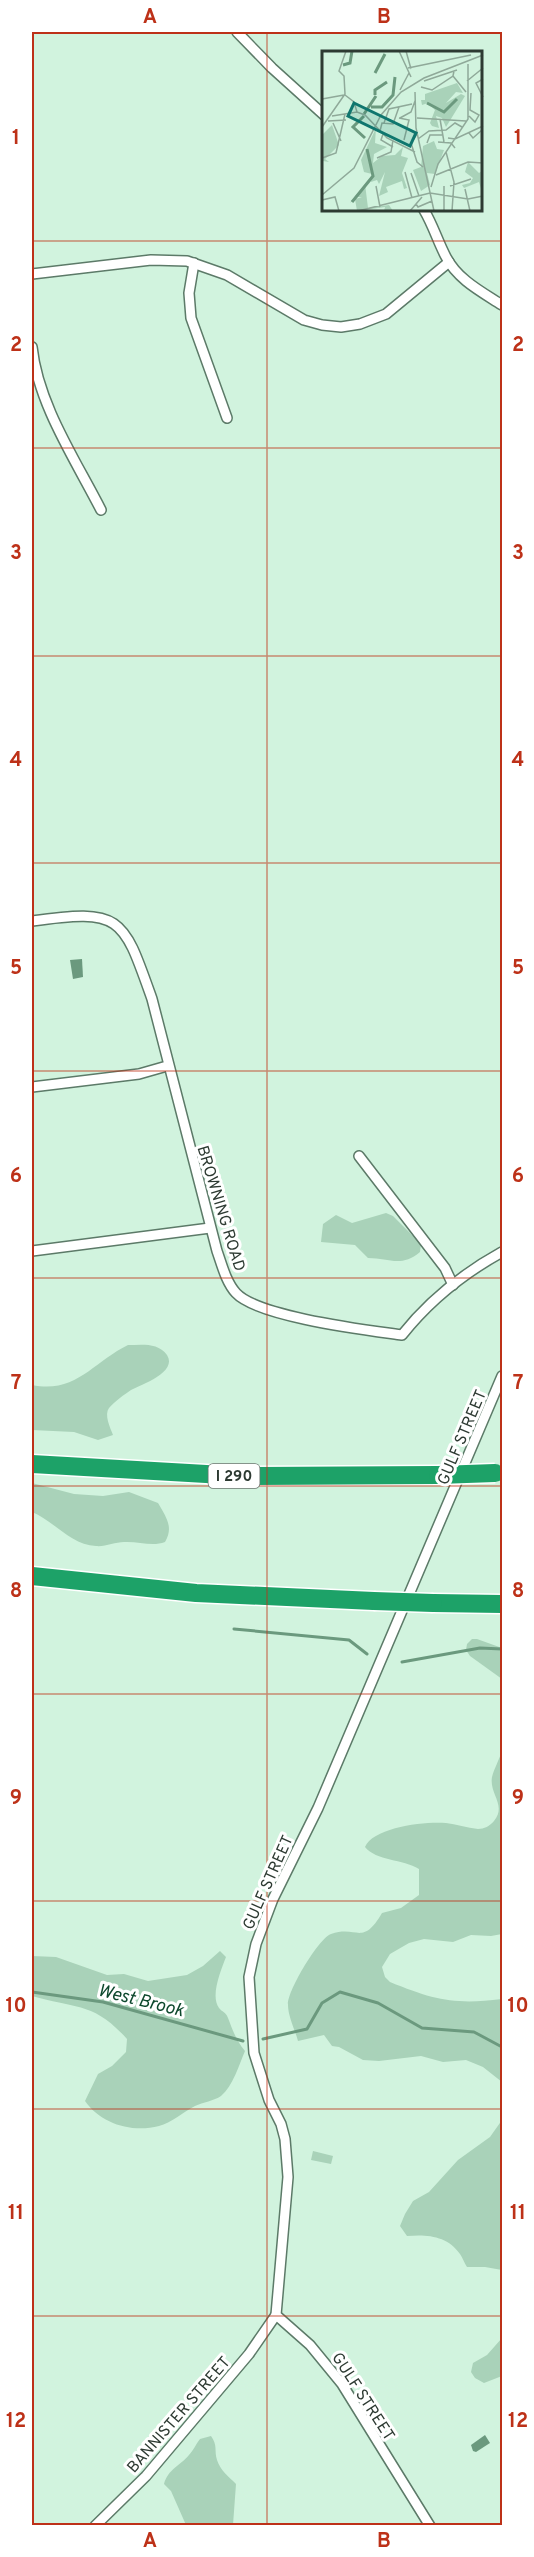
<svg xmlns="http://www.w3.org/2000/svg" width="534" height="2557" viewBox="0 0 534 2557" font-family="Overpass,sans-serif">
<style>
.green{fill:#a9d2b9}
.water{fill:#6b997e}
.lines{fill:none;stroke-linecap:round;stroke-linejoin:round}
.stream{stroke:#6b997e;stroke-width:3}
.street-casing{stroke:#5c7a68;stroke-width:12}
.highway-casing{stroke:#fff;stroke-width:21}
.street{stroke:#fff;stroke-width:9}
.highway{stroke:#1da268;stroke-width:18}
.highway-bridge-casing{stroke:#fff;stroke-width:21;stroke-linecap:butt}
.highway-bridge{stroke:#1da268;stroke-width:18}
.grid{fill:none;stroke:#bd3118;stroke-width:1.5;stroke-opacity:0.55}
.labels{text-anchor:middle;stroke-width:6;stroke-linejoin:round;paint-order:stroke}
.shield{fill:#fff;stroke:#6c7570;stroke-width:1.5}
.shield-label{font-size:15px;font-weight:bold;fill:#2d3a32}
.street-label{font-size:16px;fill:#2d3a32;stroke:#fff}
.water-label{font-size:18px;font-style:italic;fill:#0d482d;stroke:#fff}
.inset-river{fill:none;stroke:#6b997e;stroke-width:3}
.inset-road{fill:none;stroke:#8fa999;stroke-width:1.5}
.view{fill:#0f766e;fill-opacity:0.15;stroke:#0f766e;stroke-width:3}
.inset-edge{fill:none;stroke:#2d3a32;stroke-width:3}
.neatline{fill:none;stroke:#bd3118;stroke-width:2}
.grid-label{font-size:20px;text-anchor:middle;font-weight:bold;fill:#bd3118}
</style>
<rect width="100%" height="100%" fill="#d1f3de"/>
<!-- green -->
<g class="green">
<path d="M386,1213l7,3 28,28 -1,8c-19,16 -31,6 -52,6l-13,-13 -34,-3 2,-18 13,-9 16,8z"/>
<path d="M128,1345c13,0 30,-3 39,10 11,17 -26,30 -36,35 -6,4 -17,12 -22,18 -5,7 1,19 4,27l-15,5 -24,-8 -42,-2v-45c44,9 61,-23 96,-40z"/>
<path d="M32,1483l42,11 29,2 26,-4 29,11c8,14 16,24 7,39 -13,5 -27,-1 -41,0 -9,0 -19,5 -28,4 -25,-1 -42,-25 -64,-34z"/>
<polygon points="472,1639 477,1639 502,1648 502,1679 470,1656 466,1650 467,1644"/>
<path d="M502,1751v183l-11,2 -20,-1 -18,7 -29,-3 -15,4 -19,11 -8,13 3,10 5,5c44,18 65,23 112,17v83l-19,-15 -17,-7 -23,2 -22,-6 -42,5 -16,-1 -24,-13 -7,-1 -8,-11 -26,6c-3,-11 -10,-25 -10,-36 -1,-14 31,-67 43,-71 27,-9 31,13 51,-21l19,-5 18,-13v-26c-16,-10 -43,-8 -54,-22 8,-20 61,-26 81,-24 10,1 21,5 32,6 6,0 12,-3 16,-8 13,-16 -5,-27 -2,-44 2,-8 7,-17 10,-26z"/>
<path d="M220,1951l6,6c-5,13 -16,39 -7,51 3,4 7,4 9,10 5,13 8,22 17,33 -6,14 -12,35 -24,45 -7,5 -18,6 -26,10 -12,6 -24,17 -36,20 -27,7 -58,-2 -74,-25l13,-27 14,-8 14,-14 1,-13c-34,-38 -52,-30 -95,-43v-40l24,1 51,18 17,-1 24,7 39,-6 16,-9z"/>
<path d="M502,2120v150l-17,-3h-18c-3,-4 -4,-9 -7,-13 -12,-18 -33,-20 -53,-18l-7,-10 5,-12 8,-13 16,-9 29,-32 32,-23z"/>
<polygon points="313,2151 333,2156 331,2164 311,2160"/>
<polygon points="502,2338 502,2376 484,2383 475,2378 471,2372 473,2363 487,2355"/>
<path d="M211,2436c7,10 3,14 6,24 3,10 12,17 19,24l-3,41h-47l-15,-34 -7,-7c4,-15 16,-18 25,-29 4,-4 7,-11 11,-16z"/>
</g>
<!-- water -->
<g class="water">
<polygon points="82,959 83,977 73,979 70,960"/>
<polygon points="485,2435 490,2443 476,2452 473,2451 471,2445"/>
</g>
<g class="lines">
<!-- stream -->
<g class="stream">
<polyline points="234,1629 349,1640 367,1654"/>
<polyline points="402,1662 480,1648 502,1649"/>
<polyline points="32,1992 103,2002 243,2041"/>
<polyline points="263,2039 307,2029 322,2003 340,1992 378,2003 422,2028 474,2032 502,2047"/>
</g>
<!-- street casing -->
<g class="street-casing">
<g id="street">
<polyline points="237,32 272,68 324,115"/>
<path d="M424,210c9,15 14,32 22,47 12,23 36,35 56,48"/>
<polyline points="194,263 189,293 191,318 227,418"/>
<polyline points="32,274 151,260 187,261 227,275 304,320 322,325 341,327 360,324 386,314 449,262"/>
<path d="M32,347c6,57 43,112 69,163"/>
<path d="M32,921c90,-13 91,-4 120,78l65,252c5,14 9,31 19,42 22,24 131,37 166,42 27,-34 62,-62 100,-83"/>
<polyline points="32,1087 139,1074 167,1066"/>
<polyline points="359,1156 445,1268 453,1285"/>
<polyline points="32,1251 210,1228"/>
<polyline points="95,2526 146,2476 249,2354 276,2315"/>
<polyline points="430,2526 342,2384 310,2345 276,2315 288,2177 285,2139 281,2124 269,2100 254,2053 249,1977 256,1944 273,1899 318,1808 502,1376"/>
</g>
</g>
<!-- highway casing -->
<g class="highway-casing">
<g id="highway">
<polyline points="32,1464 241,1476 438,1475"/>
<polyline points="32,1576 196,1593 374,1601"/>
<polyline points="433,1603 502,1604"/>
</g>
</g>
<!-- street -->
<use href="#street" class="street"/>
<!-- highway -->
<use href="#highway" class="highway"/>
<!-- highway-bridge casing -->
<g class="highway-bridge-casing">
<g id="highway-bridge">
<polyline points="438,1475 495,1473"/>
<polyline points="374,1601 433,1603"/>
</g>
</g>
<!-- highway-bridge -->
<use href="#highway-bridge" class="highway-bridge"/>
</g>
<!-- grid -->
<path class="grid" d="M267,32v2494M32,241h470M32,448h470M32,656h470M32,863h470M32,1071h470M32,1278h470M32,1486h470M32,1694h470M32,1901h470M32,2109h470M32,2316h470"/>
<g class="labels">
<!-- shield labels -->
<rect class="shield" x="208.5" y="1464" width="51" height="24" rx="4.5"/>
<g class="shield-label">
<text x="234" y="1481">I 290</text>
</g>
<!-- street labels -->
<g class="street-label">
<text transform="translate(222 1208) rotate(73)" y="6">BROWNING ROAD</text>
<text transform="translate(461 1437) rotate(-67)" y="6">GULF STREET</text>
<text transform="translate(267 1882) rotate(-66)" y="6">GULF STREET</text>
<text transform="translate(364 2396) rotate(57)" y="6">GULF STREET</text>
<text transform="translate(178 2414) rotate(-49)" y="6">BANNISTER STREET</text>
</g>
<!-- water labels -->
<g class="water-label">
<text transform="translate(141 2000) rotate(14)" y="6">West Brook</text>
</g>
</g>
<!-- overview -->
<g transform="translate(322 51)">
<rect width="160" height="160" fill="#d1f3de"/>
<path d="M135,32l6,10 -7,-1 -10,11 15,-9 4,2 -19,31 -4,-9 -6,-2 3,12 -7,-2 -2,-3 5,-13 -7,-7 -6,2 -1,-5h4v-6zM10,74l7,20 -14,14 4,3 -6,-1 -1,-26zM54,77l-1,15 12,4 -13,7 -1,9 9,-7 13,-1 8,-8 -2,9 7,2 -6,15 5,15 -3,1 -2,-8 -16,6 2,5 -9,4 6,-24 -6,12 -2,-4 -6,2 1,-8 -8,-2 -3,-12zM112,90l3,8 7,1 -9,24 -8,-1 3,12 -9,6 -8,-21 8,-3 2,-21zM146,111l11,11 3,-2v21l-3,-10 -15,6 -2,-3 8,-2 3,-5 -8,-6zM43,133l3,24 21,-3 4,6h-9l1,-4 -28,4 -2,-12 -5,4 2,-3 10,-3h-6z" fill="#a9d2b9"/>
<path class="inset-river" d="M21,14l7,-2 2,-12M53,22l10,-19M53,44v-5l12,-8M105,52l17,9 13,-13M49,56h11l11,-12 2,-18M42,63l12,-18M42,65l-11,11 12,11M30,151l21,-26 -6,-27"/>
<path class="inset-road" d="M77,0l12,26M84,0l5,18M86,17l63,-13M131,25l13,16M161,28l-7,4 7,14M102,30l33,-11M145,30l16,-13M99,36l11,3 21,-14 1,-5M78,39l9,-17M93,41l1,36 18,83M23,44l9,7 3,10M0,48l22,-4M10,65l25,-4 8,3 22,23 28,14M147,65l6,6 4,-7 -9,-5 1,-17M77,67l10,2 -5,20M78,67l11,-6 4,-11M95,67l49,3M118,68l4,23M6,70l18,-1M11,72l8,18M62,72l5,-14 23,-5M0,76l23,-33 -1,-18 -5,-5 7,-20M58,80l2,-8 11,1 6,-17M147,82l4,5 9,-8M61,83l-2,6 12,7M95,83l-6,9 6,19 6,5M126,87l7,1 28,-13M96,88l11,-8 17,-1 9,-7 7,4M116,91l13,1 4,5M105,92l3,-8h12M124,101l8,30 -2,29M0,107l14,-5 9,-39M55,107l14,-6 2,-12M83,121l7,26M89,122l8,23M114,124l32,-13 15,1M54,135l4,21M122,135v25M128,135l21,-7M109,136l7,-23 30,-45v-55M143,138l5,22M0,144l32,-27 27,-53 20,-23 23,-14 59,-23M0,149l13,-3 4,14M94,153l2,3 14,-6M36,160l72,-18 38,6 15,-3M88,160l12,-14"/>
<path class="view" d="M32,52l62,30 -6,13 -62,-30z"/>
<rect width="160" height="160" class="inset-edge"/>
</g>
<!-- border -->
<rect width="534" height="2557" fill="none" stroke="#ffffff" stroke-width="66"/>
<rect x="33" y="33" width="468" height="2491" class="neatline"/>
<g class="grid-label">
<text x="150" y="23">A</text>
<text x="384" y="23">B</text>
<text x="16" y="144">1</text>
<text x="518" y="144">1</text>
<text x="16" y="351">2</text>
<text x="518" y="351">2</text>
<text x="16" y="559">3</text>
<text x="518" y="559">3</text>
<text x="16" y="766">4</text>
<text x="518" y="766">4</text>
<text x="16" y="974">5</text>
<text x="518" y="974">5</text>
<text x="16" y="1182">6</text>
<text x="518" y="1182">6</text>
<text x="16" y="1389">7</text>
<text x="518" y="1389">7</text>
<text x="16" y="1597">8</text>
<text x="518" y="1597">8</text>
<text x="16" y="1804">9</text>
<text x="518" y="1804">9</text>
<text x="16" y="2012">10</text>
<text x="518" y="2012">10</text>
<text x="16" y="2219">11</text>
<text x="518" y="2219">11</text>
<text x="16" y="2427">12</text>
<text x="518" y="2427">12</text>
<text x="150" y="2547">A</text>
<text x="384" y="2547">B</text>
</g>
</svg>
